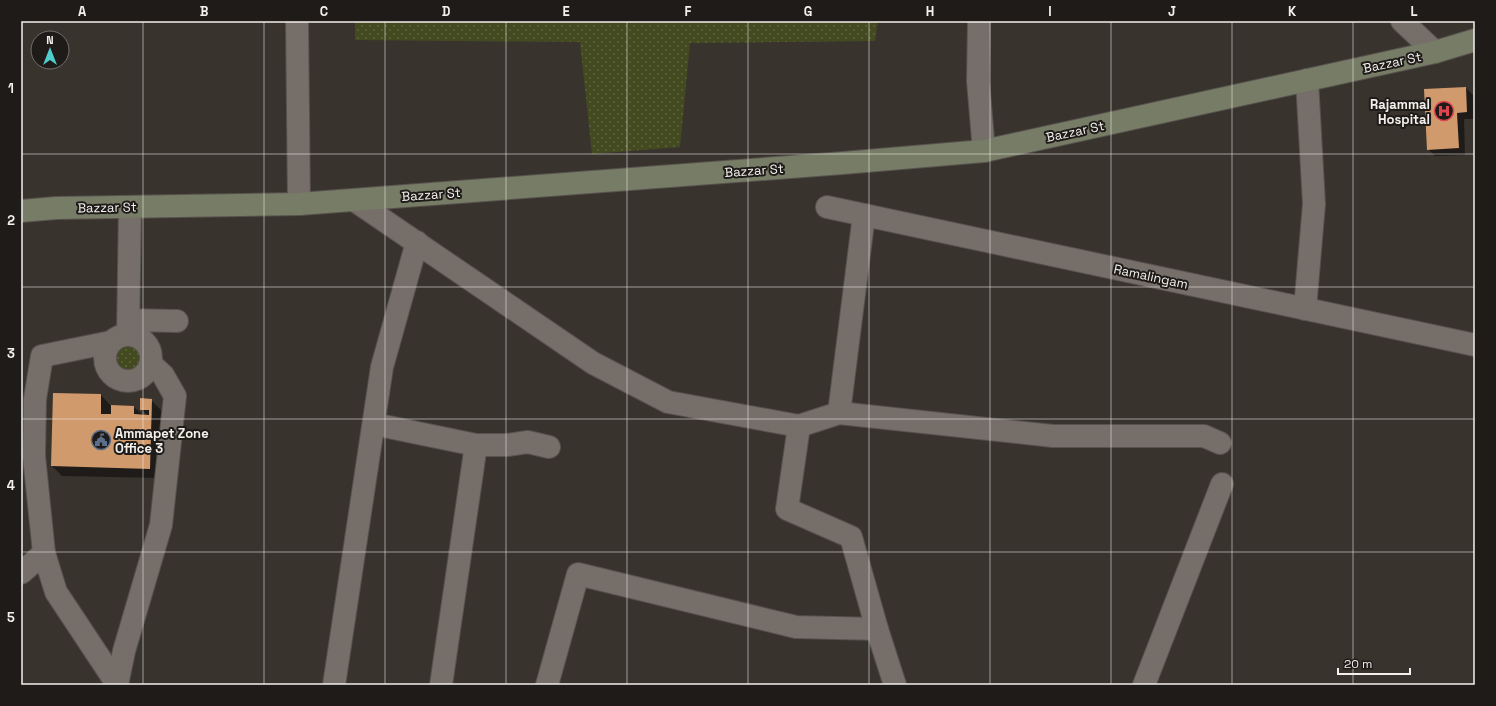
<svg xmlns="http://www.w3.org/2000/svg" width="1496" height="706" viewBox="0 0 1496 706" font-family="'Space Grotesk',sans-serif">
<style>
.park{fill:url(#park-dots)}
.shadow{fill:#0007;fill-rule:evenodd}
.building{fill:#d09a6d}
.lines{fill:none;stroke-linecap:round;stroke-linejoin:round}
.minor-casing{stroke:#57524e;stroke-width:24}
.tertiary-casing{stroke:#57524e;stroke-width:24}
.secondary-casing{stroke:#57524e;stroke-width:24}
.minor{stroke:#756e69;stroke-width:22}
.tertiary{stroke:#756e69;stroke-width:22}
.secondary{stroke:#767c65;stroke-width:22}
.grid{fill:none;stroke:#f3f0ed;stroke-width:1;stroke-opacity:0.55}
.labels{text-anchor:middle;stroke-width:4;stroke-linejoin:round;paint-order:stroke}
.street-label{font-size:13px;fill:#f3f0ed;stroke:#1e1b19}
.poi-label{font-size:13px;font-weight:bold;fill:#f3f0ed;stroke:#1e1b19;text-anchor:end}
.neatline{fill:none;stroke:#f3f0ed;stroke-width:1.5}
.grid-label{font-size:13px;text-anchor:middle;font-weight:bold;fill:#f3f0ed}
</style>
<defs>
<pattern id="park-dots" width="8" height="8" patternUnits="userSpaceOnUse"><rect width="8" height="8" fill="#444a20"/><path d="M2 2h.1M6 6h.1" fill="none" stroke="#5f6441" stroke-width="1.8" stroke-linecap="round"/></pattern>
</defs>
<rect width="100%" height="100%" fill="#39332e"/>
<!-- park -->
<g class="park">
<polygon points="355,21 878,21 875,41 690,43 680,147 592,154 580,42 355,40"/>
<circle cx="128" cy="358" r="16"/>
</g>
<!-- shadow -->
<g class="shadow">
<polygon points="1466,88 1473,95 1474,119 1464,119 1465,155 1435,156 1428,149"/>
<path d="M101,395l10,11 23,1 9,8h4l-6,-6 10,-9 10,10 -2,68 -97,-2 -10,-10zM150,408h2v10h-2z"/>
</g>
<!-- building -->
<g class="building">
<polygon points="1466,87 1467,112 1457,113 1459,148 1427,150 1424,89"/>
<polygon points="53,393 101,394 101,414 111,414 111,405 134,406 134,414 149,415 149,410 140,410 140,398 152,399 150,469 51,466"/>
</g>
<g class="lines">
<!-- minor casing -->
<g class="minor-casing">
<g id="minor">
<polyline points="297,21 299,204"/>
<polyline points="979,21 978,81 984,151"/>
<polyline points="354,200 593,363 668,402 799,426 787,509 851,537 877,629 796,627 578,574 547,685"/>
<polyline points="827,207 1475,345"/>
<polyline points="1305,309 1314,204 1307,80"/>
<polyline points="129,320 177,321"/>
<circle cx="128" cy="358" r="23"/>
<polyline points="128,335 130,207"/>
<polyline points="111,342 42,356 35,399 34,456 44,553 56,592 117,684"/>
<polyline points="839,413 864,215"/>
<polyline points="374,424 476,445 441,685"/>
<polyline points="799,426 839,413 1053,436 1204,436 1220,443"/>
<polyline points="476,445 507,445 528,442 549,447"/>
<polyline points="21,573 44,553"/>
<polyline points="877,629 895,685"/>
<polyline points="117,685 124,651 161,525 175,396 163,375 151,364"/>
<polyline points="334,685 382,367 417,242"/>
<polyline points="1144,685 1222,484"/>
</g>
</g>
<!-- tertiary casing -->
<g class="tertiary-casing">
<polyline id="tertiary" points="1402,21 1435,52"/>
</g>
<!-- secondary casing -->
<g class="secondary-casing">
<polyline id="secondary" points="21,211 56,208 299,204 843,163 984,151 1435,52 1475,40"/>
</g>
<!-- minor -->
<use href="#minor" class="minor"/>
<!-- tertiary -->
<use href="#tertiary" class="tertiary"/>
<!-- secondary -->
<use href="#secondary" class="secondary"/>
</g>
<!-- grid -->
<path class="grid" d="M143,21v664M264,21v664M385,21v664M506,21v664M627,21v664M748,21v664M869,21v664M990,21v664M1111,21v664M1232,21v664M1353,21v664M21,154h1454M21,287h1454M21,419h1454M21,552h1454"/>
<!-- icons -->
<defs>
<g id="hospital-ring" transform="scale(1)"><circle r="9.5" fill="#1e1b19" stroke="#e0444e" stroke-width="1.5"/><path d="M-5-5h3v3.5h4V-5h3V5h-3V1.5h-4V5h-3Z" fill="#e0444e"/></g>
<g id="civic-ring" transform="scale(1)"><circle r="9.5" fill="#1e1b19" stroke="#5c6f8a" stroke-width="1.5"/><path d="M-.6-6.5H3V-4.5H.6V-3L4-1V1h2V6H-6V1h2V-1L-.6-3ZM-1.2 2.5V6h2.4V2.5Z" fill="#5c6f8a"/></g>
</defs>
<g fill-rule="evenodd">
<use href="#hospital-ring" x="1444" y="111"/>
<use href="#civic-ring" x="101" y="440"/>
</g>
<g class="labels">
<!-- street labels -->
<g class="street-label">
<text transform="translate(1392 62) rotate(-12)" y="5">Bazzar St</text>
<text transform="translate(1075 131) rotate(-12)" y="5">Bazzar St</text>
<text transform="translate(754 170) rotate(-4)" y="5">Bazzar St</text>
<text transform="translate(431 194) rotate(-4)" y="5">Bazzar St</text>
<text transform="translate(107 207) rotate(-1)" y="5">Bazzar St</text>
<text transform="translate(1151 276) rotate(12)" y="5">Ramalingam</text>
</g>
<!-- poi labels -->
<g class="poi-label">
<text x="1430" y="109">Rajammal<tspan x="1430" dy="15">Hospital</tspan></text>
<text x="115" y="438" text-anchor="start">Ammapet Zone<tspan x="115" dy="15">Office 3</tspan></text>
</g>
</g>
<!-- border -->
<rect width="1496" height="706" fill="none" stroke="#1e1b19" stroke-width="44"/>
<!-- north arrow -->
<g transform="translate(50 50)"><circle r="19" fill="#1e1b19" stroke="#73706e"/>
<path d="M0-3L7 15L0 10L-7 15Z" fill="#52cdce"/>
<text y="-6" font-size="11" font-weight="bold" text-anchor="middle" fill="#f3f0ed">N</text>
</g>
<!-- scale -->
<path d="M1338 668v6h72v-6" fill="none" stroke="#f3f0ed" stroke-width="2"/>
<text x="1344" y="668" font-size="12" fill="#f3f0ed" stroke="#1e1b19" stroke-width="3" paint-order="stroke">20 m</text>
<rect x="22" y="22" width="1452" height="662" class="neatline"/>
<g class="grid-label">
<text x="82" y="16">A</text>
<text x="204" y="16">B</text>
<text x="324" y="16">C</text>
<text x="446" y="16">D</text>
<text x="566" y="16">E</text>
<text x="688" y="16">F</text>
<text x="808" y="16">G</text>
<text x="930" y="16">H</text>
<text x="1050" y="16">I</text>
<text x="1172" y="16">J</text>
<text x="1292" y="16">K</text>
<text x="1414" y="16">L</text>
<text x="11" y="93">1</text>
<text x="11" y="225">2</text>
<text x="11" y="358">3</text>
<text x="11" y="490">4</text>
<text x="11" y="622">5</text>
</g>
</svg>
